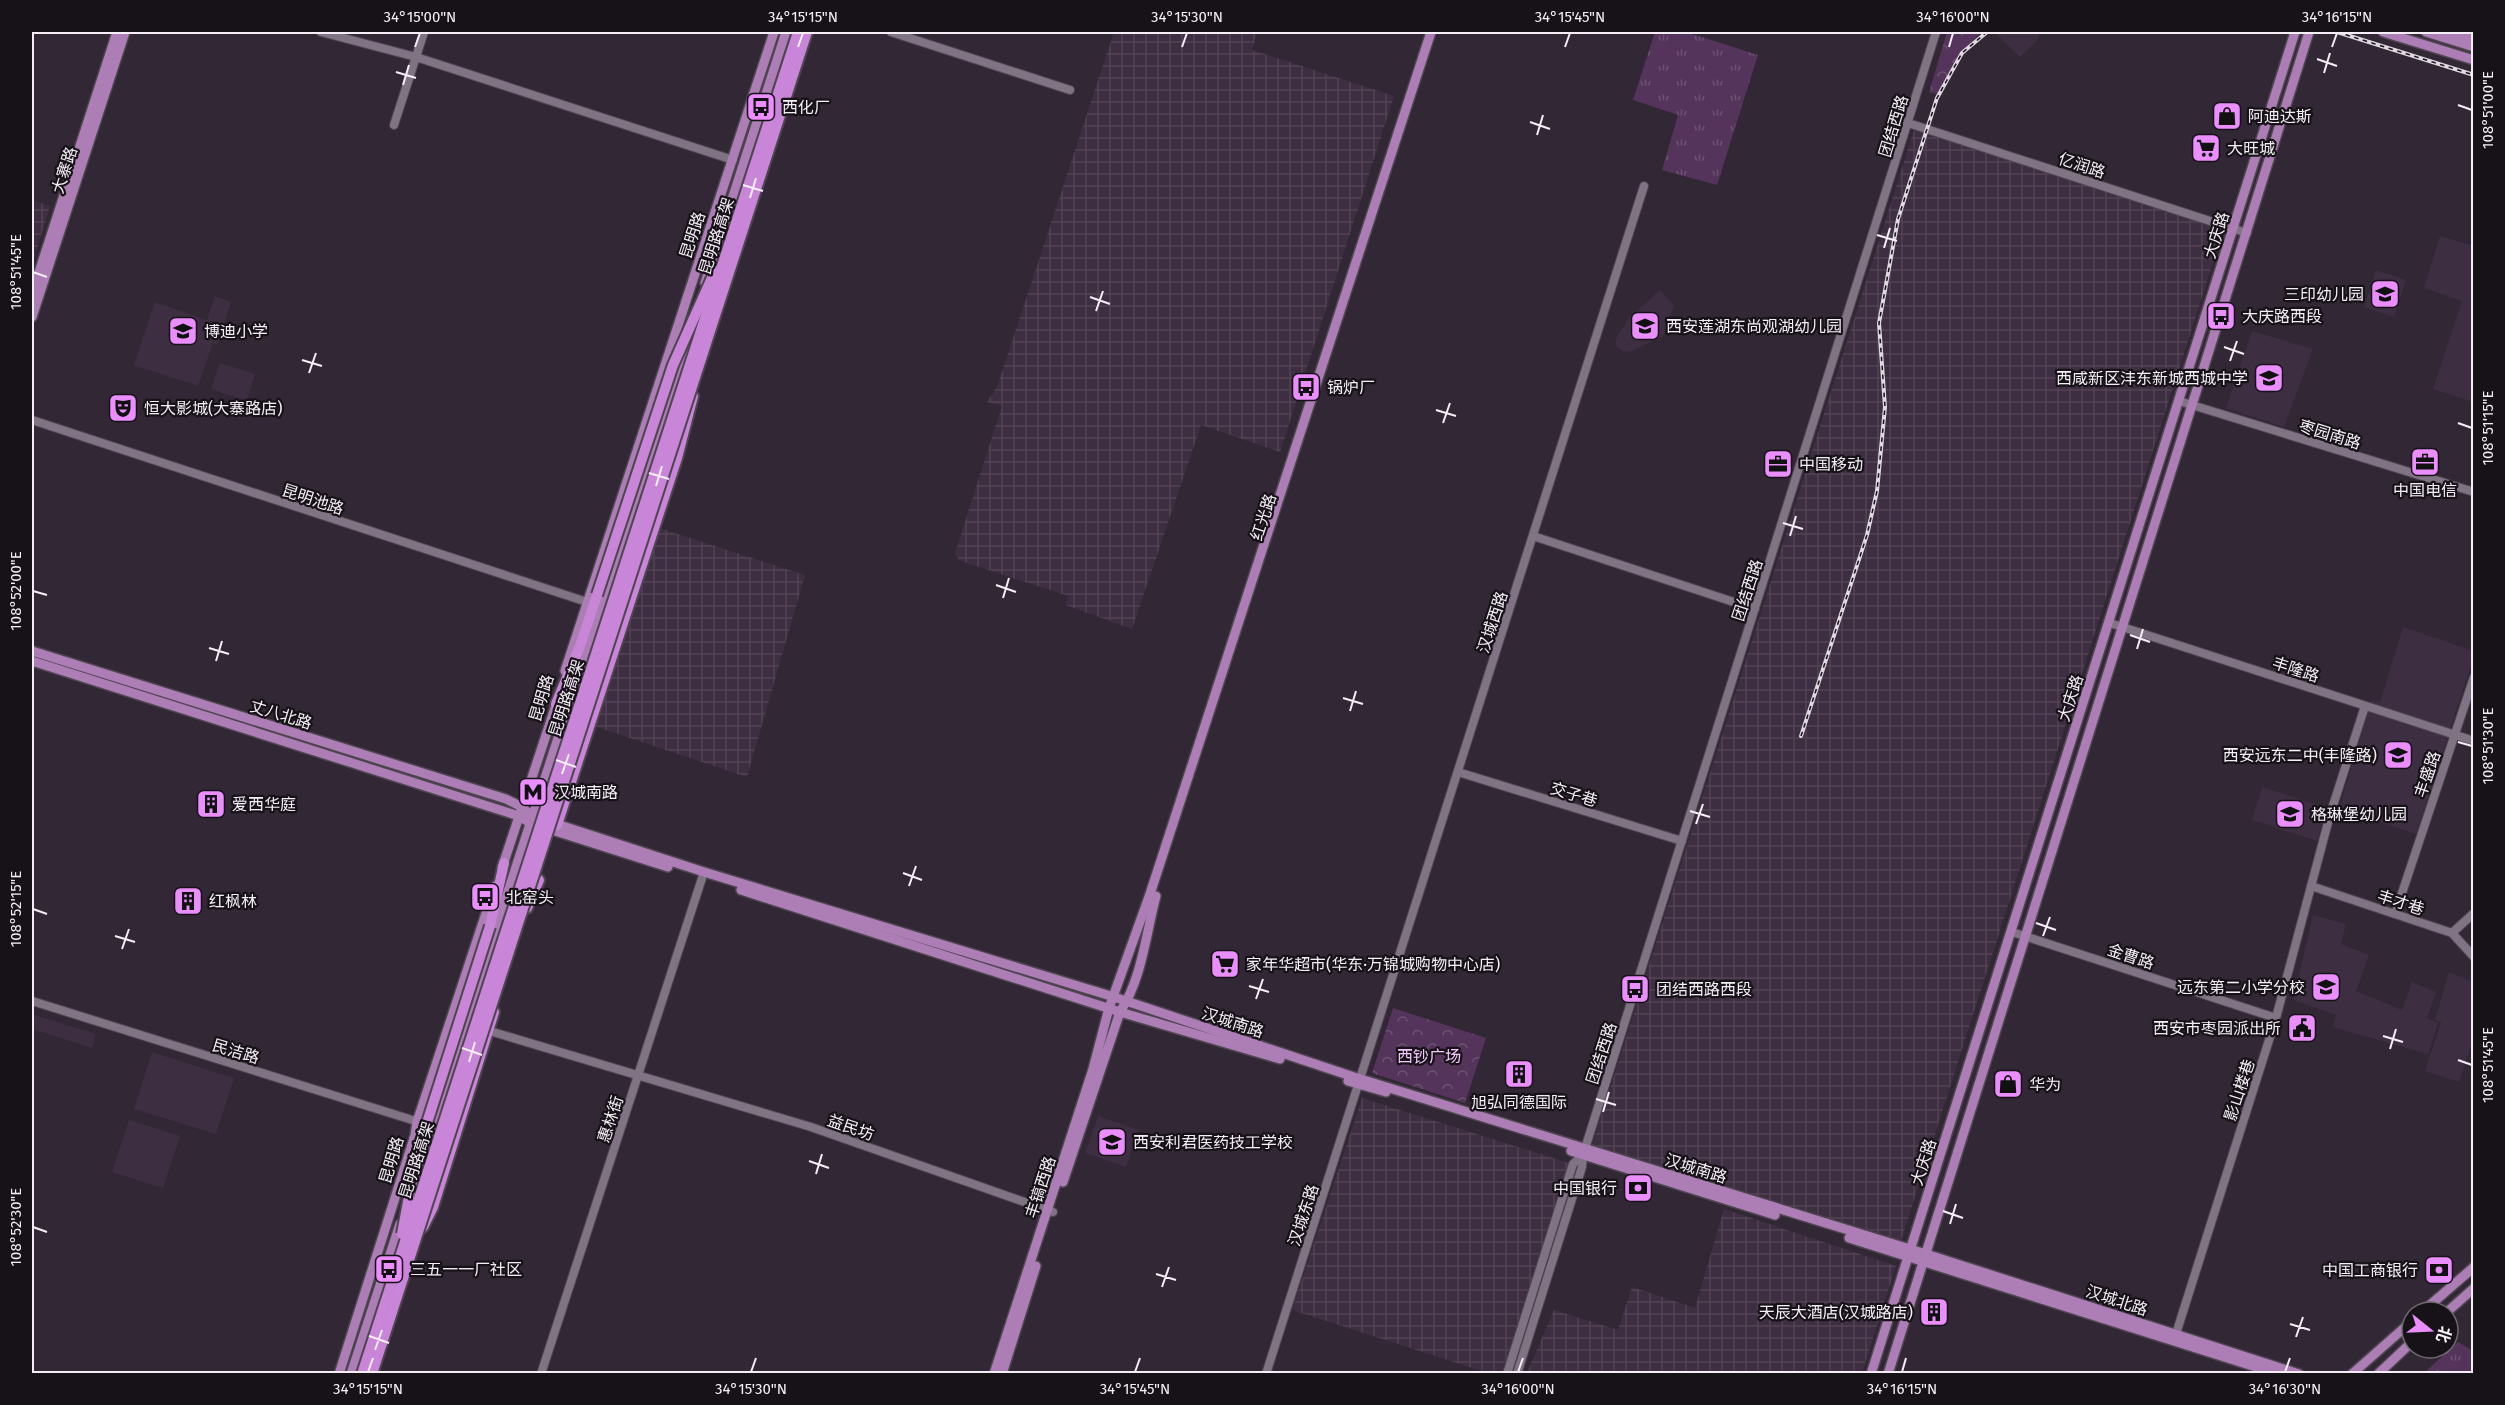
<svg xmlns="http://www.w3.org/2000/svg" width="2505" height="1405" viewBox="0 0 2505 1405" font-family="'Fira Sans','Noto Sans SC',sans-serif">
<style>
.built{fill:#3e2e41}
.industrial{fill:url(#industrial-grid)}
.grass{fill:url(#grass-tufts)}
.forest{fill:url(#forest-crowns)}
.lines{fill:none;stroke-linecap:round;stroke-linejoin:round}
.minor-casing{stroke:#4f4551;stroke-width:10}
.major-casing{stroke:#4f4551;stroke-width:12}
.highway-casing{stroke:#4f4551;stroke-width:14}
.minor{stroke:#807383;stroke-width:8}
.major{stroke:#ac7eb5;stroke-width:9}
.highway{stroke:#c985d7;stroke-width:10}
.rail-casing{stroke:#e0d9e2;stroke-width:4}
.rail{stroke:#171218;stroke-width:1.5;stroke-dasharray:4.5;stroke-linecap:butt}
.highway-bridge-casing{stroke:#4f4551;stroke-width:14;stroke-linecap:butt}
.highway-bridge{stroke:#c985d7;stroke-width:10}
.ticks{fill:none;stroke:#f5eef7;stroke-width:2}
.labels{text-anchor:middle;stroke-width:4.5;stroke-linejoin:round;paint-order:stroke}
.poi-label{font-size:16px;fill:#f5eef7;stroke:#171218;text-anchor:start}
.street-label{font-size:16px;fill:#f5eef7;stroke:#171218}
.park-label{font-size:16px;fill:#f3c7fc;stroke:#171218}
.neatline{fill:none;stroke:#f5eef7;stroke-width:2}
.ticks-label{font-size:15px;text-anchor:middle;fill:#f5eef7}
</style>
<defs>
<pattern id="industrial-grid" width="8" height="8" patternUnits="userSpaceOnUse" patternTransform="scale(1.5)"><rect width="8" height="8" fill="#3e2e41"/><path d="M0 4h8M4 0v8" fill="none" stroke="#514254"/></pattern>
<pattern id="grass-tufts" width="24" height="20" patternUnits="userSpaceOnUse" patternTransform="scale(1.5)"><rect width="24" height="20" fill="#54345b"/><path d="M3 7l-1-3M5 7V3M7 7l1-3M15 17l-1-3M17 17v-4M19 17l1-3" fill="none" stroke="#6d5273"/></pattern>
<pattern id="forest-crowns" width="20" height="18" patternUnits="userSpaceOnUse" patternTransform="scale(1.5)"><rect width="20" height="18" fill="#54345b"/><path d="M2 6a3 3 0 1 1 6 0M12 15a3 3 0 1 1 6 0" fill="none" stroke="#6d5273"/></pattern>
</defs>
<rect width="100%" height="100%" fill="#322734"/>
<!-- built -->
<g class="built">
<polygon points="1994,32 2041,32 2038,39 2020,57"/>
<polygon points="2440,236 2473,246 2473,402 2433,389 2462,301 2424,288"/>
<polygon points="2376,270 2406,280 2394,317 2364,307"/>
<polygon points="1660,290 1674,306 1663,336 1630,352 1622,351 1615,345 1617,336 1630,317"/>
<polygon points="215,296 231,302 217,345 213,343 198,386 134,365 155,302 207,320"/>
<polygon points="2252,331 2313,349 2284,427 2226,408"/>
<polygon points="220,363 255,374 247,401 211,389"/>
<polygon points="2403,627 2473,651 2473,659 2416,834 2339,809 2372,700 2380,702"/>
<polygon points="2262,787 2327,808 2317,841 2252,820"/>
<polygon points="2313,915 2346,924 2341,944 2369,955 2356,991 2402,1010 2412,982 2436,992 2427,1018 2438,1023 2428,1054 2333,1027 2336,1015 2293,1000"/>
<polygon points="2449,972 2473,982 2473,1039 2459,1082 2425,1071 2441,1022 2435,1020"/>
<polygon points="32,1014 96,1034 92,1048 32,1029"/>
<polygon points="152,1052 234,1078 216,1134 134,1109"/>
<polygon points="1098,1116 1139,1130 1126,1167 1085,1153"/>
<polygon points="129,1120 180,1136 163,1188 112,1172"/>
</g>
<!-- industrial -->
<g class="industrial">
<polygon points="1114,32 1257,32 1252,50 1394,96 1280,452 1201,425 1132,629 1065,605 1068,596 967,563 958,559 955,553 1002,406 987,402 997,387"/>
<polygon points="1914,130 2224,228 1901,1241 1592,1145"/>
<polygon points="32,200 50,206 32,265"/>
<polygon points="659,528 805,575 747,777 594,726"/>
<polygon points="1362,1098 1569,1163 1503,1373 1488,1373 1292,1310"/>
<polygon points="1724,1209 1896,1266 1862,1373 1527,1373 1554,1310 1618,1330 1632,1287 1695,1308"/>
</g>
<!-- grass -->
<g class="grass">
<polygon points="1655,32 1686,32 1758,55 1717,185 1662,170 1678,115 1633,100"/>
<polygon points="2458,1342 2473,1351 2473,1373 2424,1373"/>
</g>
<!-- forest -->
<g class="forest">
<polygon points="1947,32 1981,32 1959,56 1937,94 1929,92"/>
<polygon points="1393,1008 1486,1038 1465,1103 1372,1073"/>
</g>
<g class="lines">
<!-- minor casing -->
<g class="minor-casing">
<g id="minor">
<polyline points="321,32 416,57 733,160"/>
<polyline points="891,32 1070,90"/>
<polyline points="1908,123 2247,233"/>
<polyline points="394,125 424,32"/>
<polyline points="2179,401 2474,492"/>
<polyline points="32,420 587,602"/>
<polyline points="1533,536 1755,609"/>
<polyline points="2110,623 2474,741"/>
<polyline points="1458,772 1682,841"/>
<polyline points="2311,886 2452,933 2474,957"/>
<polyline points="2395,914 2474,677"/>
<polyline points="2012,932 2276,1018"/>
<polyline points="2452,933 2474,913"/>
<polyline points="32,1001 422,1123"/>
<polyline points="493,1032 811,1127 1053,1212"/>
<polyline points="2175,1337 2276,1018 2330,815 2365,706"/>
<polyline points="541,1374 704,872"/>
<polyline points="1266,1374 1644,186"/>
<polyline points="1507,1374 1573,1164 1583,1155"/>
<polyline points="1517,1374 1582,1167 1583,1155 1936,32"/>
</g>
</g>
<!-- major casing -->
<g class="major-casing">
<g id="major">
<polyline points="2383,32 2474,60"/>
<polyline points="2426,32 2474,47"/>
<polyline points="2449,32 2474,40"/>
<polyline points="705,283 786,32"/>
<polyline points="32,294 117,32"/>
<polyline points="32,317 125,32"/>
<polyline points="32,651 506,799 522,807 532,816 704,872 1114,997 1354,1077 1926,1254 2299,1374"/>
<polyline points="32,661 519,816 530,823 668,867"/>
<polyline points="565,671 774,32"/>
<polyline points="502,868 558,699"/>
<polyline points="741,890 1120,1012 1280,1059"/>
<polyline points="1348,1081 1386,1092"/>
<polyline points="1571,1151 1775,1215"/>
<polyline points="418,1168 685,348"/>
<path d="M1063,1182l57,-170c22,-33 26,-79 36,-116"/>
<polyline points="1849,1238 2278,1374"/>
<polyline points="2422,1312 2474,1267"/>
<polyline points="2447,1312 2474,1288"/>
<polyline points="339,1374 415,1135 417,1122 495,886"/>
<polyline points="351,1374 400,1224"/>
<polyline points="994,1374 1093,1069 1109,1008 1150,894 1431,32"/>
<polyline points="1002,1374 1036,1266"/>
<polyline points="1871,1374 2295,32"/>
<polyline points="1888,1374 2309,32"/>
<polyline points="2352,1374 2412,1321"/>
<polyline points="2378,1374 2412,1342"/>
</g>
</g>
<!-- highway casing -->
<g class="highway-casing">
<g id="highway">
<polyline points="556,704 580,646 597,595"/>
<polyline points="557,825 677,458 693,396"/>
<polyline points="527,908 539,880"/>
<polyline points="490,926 504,863"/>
<polyline points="423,1227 433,1207 494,1012"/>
</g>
</g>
<!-- minor -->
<use href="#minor" class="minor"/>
<!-- major -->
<use href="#major" class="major"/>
<!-- highway -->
<use href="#highway" class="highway"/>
<!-- rail casing -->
<g class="rail-casing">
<g id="rail">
<polyline points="2337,32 2474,75"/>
<polyline points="1801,736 1867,535 1877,491 1885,407 1879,323 1898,219 1937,98 1962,53 1987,32"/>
</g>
</g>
<!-- rail -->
<use href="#rail" class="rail"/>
<!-- highway-bridge casing -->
<g class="highway-bridge-casing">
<g id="highway-bridge">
<polyline points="597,595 673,365 715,271"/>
<polyline points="402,1234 417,1154 490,926"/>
<polyline points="362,1374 798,32"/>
<polyline points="372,1374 807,32"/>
</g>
</g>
<!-- highway-bridge -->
<use href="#highway-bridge" class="highway-bridge"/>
</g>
<!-- ticks -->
<path class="ticks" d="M415,47l5,-14M798,47l5,-14M1182,47l5,-14M1565,47l5,-14M1949,47l4,-14M2332,47l5,-14M2317,59l20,7M396,72l20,6M2324,73l6,-20M403,85l6,-20M2458,105l14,5M1530,122l20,7M1537,135l6,-20M743,185l20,6M750,198l6,-20M1877,235l20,6M1884,248l6,-20M33,272l14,5M1090,297l20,7M1096,311l7,-20M2224,347l20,7M302,360l20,6M2230,361l7,-20M309,373l7,-20M1436,410l20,6M1443,423l7,-20M2458,423l14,5M649,473l20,6M656,486l6,-20M1783,523l20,6M1790,536l6,-20M996,585l20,7M33,591l14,4M1003,598l6,-20M2130,635l20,7M209,648l20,6M2137,649l6,-20M216,661l6,-20M1343,698l20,6M1350,711l6,-20M2458,742l14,4M556,760l20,7M562,774l7,-20M1690,811l20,6M1696,824l7,-20M903,873l19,7M909,886l7,-20M33,909l14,5M2036,923l20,7M115,936l20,6M2043,936l7,-19M122,949l7,-20M1249,986l20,6M1256,999l7,-20M2383,1036l20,6M462,1048l20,7M2390,1049l6,-20M2458,1060l14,5M469,1062l6,-20M1596,1099l20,6M1603,1112l6,-20M809,1161l20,7M816,1174l6,-20M1943,1211l20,7M1950,1224l6,-20M33,1227l14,5M1156,1274l20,6M1162,1287l7,-20M2290,1324l20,6M369,1336l20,7M2296,1337l7,-20M375,1350l7,-20M368,1372l5,-14M751,1372l5,-14M1135,1372l5,-14M1518,1372l5,-14M1902,1372l4,-14M2285,1372l5,-14"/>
<!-- icons -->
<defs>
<g id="bus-square" transform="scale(1.5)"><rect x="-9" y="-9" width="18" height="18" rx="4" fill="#ea8dfd" stroke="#171218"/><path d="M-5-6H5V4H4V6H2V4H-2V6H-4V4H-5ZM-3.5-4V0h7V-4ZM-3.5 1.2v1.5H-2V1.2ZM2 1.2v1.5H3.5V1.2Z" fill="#111"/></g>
<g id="shop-square" transform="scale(1.5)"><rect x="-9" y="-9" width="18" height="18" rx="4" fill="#ea8dfd" stroke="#171218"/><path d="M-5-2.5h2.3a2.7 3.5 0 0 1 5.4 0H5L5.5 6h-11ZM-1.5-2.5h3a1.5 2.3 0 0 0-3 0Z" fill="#111"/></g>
<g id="supermarket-square" transform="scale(1.5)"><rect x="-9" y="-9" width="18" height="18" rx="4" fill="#ea8dfd" stroke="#171218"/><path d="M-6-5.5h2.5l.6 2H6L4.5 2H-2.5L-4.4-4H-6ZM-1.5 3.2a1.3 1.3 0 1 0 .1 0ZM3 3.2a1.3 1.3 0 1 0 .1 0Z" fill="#111"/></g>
<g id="school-square" transform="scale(1.5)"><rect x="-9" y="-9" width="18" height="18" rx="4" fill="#ea8dfd" stroke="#171218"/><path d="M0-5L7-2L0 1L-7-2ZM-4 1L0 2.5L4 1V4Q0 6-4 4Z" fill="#111"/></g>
<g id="theatre-square" transform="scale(1.5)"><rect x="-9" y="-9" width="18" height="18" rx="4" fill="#ea8dfd" stroke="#171218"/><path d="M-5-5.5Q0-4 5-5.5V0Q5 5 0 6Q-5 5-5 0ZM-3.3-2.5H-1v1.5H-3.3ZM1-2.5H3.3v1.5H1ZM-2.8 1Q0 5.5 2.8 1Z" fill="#111"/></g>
<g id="office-square" transform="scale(1.5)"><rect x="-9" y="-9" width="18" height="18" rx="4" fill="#ea8dfd" stroke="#171218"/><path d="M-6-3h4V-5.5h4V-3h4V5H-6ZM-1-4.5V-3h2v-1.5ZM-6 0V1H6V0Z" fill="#111"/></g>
<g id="metro-square" transform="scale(1.5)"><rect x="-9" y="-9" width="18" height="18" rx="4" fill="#ea8dfd" stroke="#171218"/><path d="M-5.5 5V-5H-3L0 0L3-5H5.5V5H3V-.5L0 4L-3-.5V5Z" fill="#111"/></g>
<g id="building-square" transform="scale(1.5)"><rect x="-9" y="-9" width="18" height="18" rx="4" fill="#ea8dfd" stroke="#171218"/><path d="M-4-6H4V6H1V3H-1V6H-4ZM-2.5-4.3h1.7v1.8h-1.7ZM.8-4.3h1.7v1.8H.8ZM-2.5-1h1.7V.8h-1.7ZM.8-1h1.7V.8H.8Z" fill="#111"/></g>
<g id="civic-square" transform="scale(1.5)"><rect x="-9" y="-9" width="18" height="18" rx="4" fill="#ea8dfd" stroke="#171218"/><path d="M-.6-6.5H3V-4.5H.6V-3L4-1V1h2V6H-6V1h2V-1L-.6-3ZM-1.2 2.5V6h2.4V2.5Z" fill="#111"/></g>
<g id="bank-square" transform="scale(1.5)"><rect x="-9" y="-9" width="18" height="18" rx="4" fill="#ea8dfd" stroke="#171218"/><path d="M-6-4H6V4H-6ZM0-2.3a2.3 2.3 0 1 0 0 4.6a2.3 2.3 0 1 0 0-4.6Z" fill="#111"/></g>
</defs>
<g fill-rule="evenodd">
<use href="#bus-square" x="761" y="107"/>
<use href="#shop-square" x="2227" y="116"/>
<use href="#supermarket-square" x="2206" y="148"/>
<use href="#school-square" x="2385" y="294"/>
<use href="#bus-square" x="2221" y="316"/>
<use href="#school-square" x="1645" y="326"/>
<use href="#school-square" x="183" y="331"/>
<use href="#school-square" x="2269" y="378"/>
<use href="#bus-square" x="1306" y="387"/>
<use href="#theatre-square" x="123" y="408"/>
<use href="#office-square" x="2425" y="462"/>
<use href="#office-square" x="1778" y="464"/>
<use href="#school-square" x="2398" y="755"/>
<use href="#metro-square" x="533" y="792"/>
<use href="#building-square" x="211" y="804"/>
<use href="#school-square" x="2290" y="814"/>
<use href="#bus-square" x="485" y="897"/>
<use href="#building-square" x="188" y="901"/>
<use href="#supermarket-square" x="1225" y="964"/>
<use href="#school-square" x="2326" y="987"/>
<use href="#bus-square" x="1635" y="989"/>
<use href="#civic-square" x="2302" y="1028"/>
<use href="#building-square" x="1519" y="1074"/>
<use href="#shop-square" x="2008" y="1084"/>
<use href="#school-square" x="1112" y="1142"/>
<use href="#bank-square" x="1638" y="1188"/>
<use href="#bus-square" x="389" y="1269"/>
<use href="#bank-square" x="2439" y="1270"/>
<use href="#building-square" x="1934" y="1312"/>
</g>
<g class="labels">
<!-- poi labels -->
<g class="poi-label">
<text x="782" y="113">西化厂</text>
<text x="2248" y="122">阿迪达斯</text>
<text x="2227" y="154">大旺城</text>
<text x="2364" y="300" text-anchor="end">三印幼儿园</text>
<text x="2242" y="322">大庆路西段</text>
<text x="1666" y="332">西安莲湖东尚观湖幼儿园</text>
<text x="204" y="337">博迪小学</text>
<text x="2248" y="384" text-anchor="end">西咸新区沣东新城西城中学</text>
<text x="1327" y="393">锅炉厂</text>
<text x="144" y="414">恒大影城(大寨路店)</text>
<text x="1799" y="470">中国移动</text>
<text x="2425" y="496" text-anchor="middle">中国电信</text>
<text x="2377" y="761" text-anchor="end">西安远东二中(丰隆路)</text>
<text x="554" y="798">汉城南路</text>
<text x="232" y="810">爱西华庭</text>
<text x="2311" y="820">格琳堡幼儿园</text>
<text x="506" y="903">北窑头</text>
<text x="209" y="907">红枫林</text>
<text x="1246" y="970">家年华超市(华东·万锦城购物中心店)</text>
<text x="2305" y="993" text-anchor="end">远东第二小学分校</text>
<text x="1656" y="995">团结西路西段</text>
<text x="2281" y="1034" text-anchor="end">西安市枣园派出所</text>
<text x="2029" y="1090">华为</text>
<text x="1519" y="1108" text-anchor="middle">旭弘同德国际</text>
<text x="1133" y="1148">西安利君医药技工学校</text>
<text x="1617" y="1194" text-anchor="end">中国银行</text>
<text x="410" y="1275">三五一一厂社区</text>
<text x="2418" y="1276" text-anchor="end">中国工商银行</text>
<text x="1913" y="1318" text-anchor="end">天辰大酒店(汉城路店)</text>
</g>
<!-- street labels -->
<g class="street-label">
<text transform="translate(1893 126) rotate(-73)" y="6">团结西路</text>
<text transform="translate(2082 165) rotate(18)" y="6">亿润路</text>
<text transform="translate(64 170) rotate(-72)" y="6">大寨路</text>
<text transform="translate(692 235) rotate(-72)" y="6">昆明路</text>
<text transform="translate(2216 235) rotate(-72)" y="6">大庆路</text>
<text transform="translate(716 236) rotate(-72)" y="6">昆明路高架</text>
<text transform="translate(2330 434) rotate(17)" y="6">枣园南路</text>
<text transform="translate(313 499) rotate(18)" y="6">昆明池路</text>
<text transform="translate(1263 517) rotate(-72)" y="6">红光路</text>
<text transform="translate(1747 590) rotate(-72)" y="6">团结西路</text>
<text transform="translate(1492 622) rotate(-72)" y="6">汉城西路</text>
<text transform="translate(2296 669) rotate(18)" y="6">丰隆路</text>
<text transform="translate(541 698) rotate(-73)" y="6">昆明路</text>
<text transform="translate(566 698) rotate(-72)" y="6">昆明路高架</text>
<text transform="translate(2070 698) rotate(-72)" y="6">大庆路</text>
<text transform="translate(281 714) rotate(17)" y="6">丈八北路</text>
<text transform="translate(2427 774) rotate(-71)" y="6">丰盛路</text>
<text transform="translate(1574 794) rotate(17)" y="6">交子巷</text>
<text transform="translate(2401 902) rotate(18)" y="6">丰才巷</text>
<text transform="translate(2131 956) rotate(18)" y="6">金曹路</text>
<text transform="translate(1233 1022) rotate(18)" y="6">汉城南路</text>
<text transform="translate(236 1051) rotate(17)" y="6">民洁路</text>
<text transform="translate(1601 1053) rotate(-72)" y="6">团结西路</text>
<text transform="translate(2239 1090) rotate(-72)" y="6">影山楼巷</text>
<text transform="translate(610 1119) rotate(-72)" y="6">惠林街</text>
<text transform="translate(851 1127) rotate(19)" y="6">益民坊</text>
<text transform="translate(391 1160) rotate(-73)" y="6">昆明路</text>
<text transform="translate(416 1160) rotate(-72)" y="6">昆明路高架</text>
<text transform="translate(1923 1162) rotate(-72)" y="6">大庆路</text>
<text transform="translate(1696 1168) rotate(17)" y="6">汉城南路</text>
<text transform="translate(1040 1187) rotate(-72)" y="6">丰镐西路</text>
<text transform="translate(1303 1215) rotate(-72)" y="6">汉城东路</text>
<text transform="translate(2117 1300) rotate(18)" y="6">汉城北路</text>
</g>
<!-- park labels -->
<g class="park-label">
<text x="1429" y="1062">西钞广场</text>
</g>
</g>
<!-- border -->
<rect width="2505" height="1405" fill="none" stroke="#171218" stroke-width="66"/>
<!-- north arrow -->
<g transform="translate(2430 1330) rotate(108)"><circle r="28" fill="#171218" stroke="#706a71" stroke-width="1.5"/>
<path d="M0-4.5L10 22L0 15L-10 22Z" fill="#ea8dfd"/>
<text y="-9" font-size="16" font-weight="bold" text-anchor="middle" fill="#f5eef7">北</text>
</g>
<rect x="33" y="33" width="2439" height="1339" class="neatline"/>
<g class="ticks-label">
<text x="420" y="22">34°15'00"N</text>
<text x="803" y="22">34°15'15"N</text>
<text x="1187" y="22">34°15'30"N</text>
<text x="1570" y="22">34°15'45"N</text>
<text x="1953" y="22">34°16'00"N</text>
<text x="2337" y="22">34°16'15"N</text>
<text transform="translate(2488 110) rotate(-90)" y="5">108°51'00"E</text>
<text transform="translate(16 272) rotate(-90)" y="5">108°51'45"E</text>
<text transform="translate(2488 428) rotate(-90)" y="5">108°51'15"E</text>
<text transform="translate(16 591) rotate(-90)" y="5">108°52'00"E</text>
<text transform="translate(2488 746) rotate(-90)" y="5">108°51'30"E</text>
<text transform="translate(16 909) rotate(-90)" y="5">108°52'15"E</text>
<text transform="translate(2488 1065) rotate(-90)" y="5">108°51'45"E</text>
<text transform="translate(16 1227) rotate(-90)" y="5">108°52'30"E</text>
<text x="368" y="1394">34°15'15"N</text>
<text x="751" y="1394">34°15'30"N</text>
<text x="1135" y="1394">34°15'45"N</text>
<text x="1518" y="1394">34°16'00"N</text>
<text x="1902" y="1394">34°16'15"N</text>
<text x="2285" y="1394">34°16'30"N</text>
</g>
</svg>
